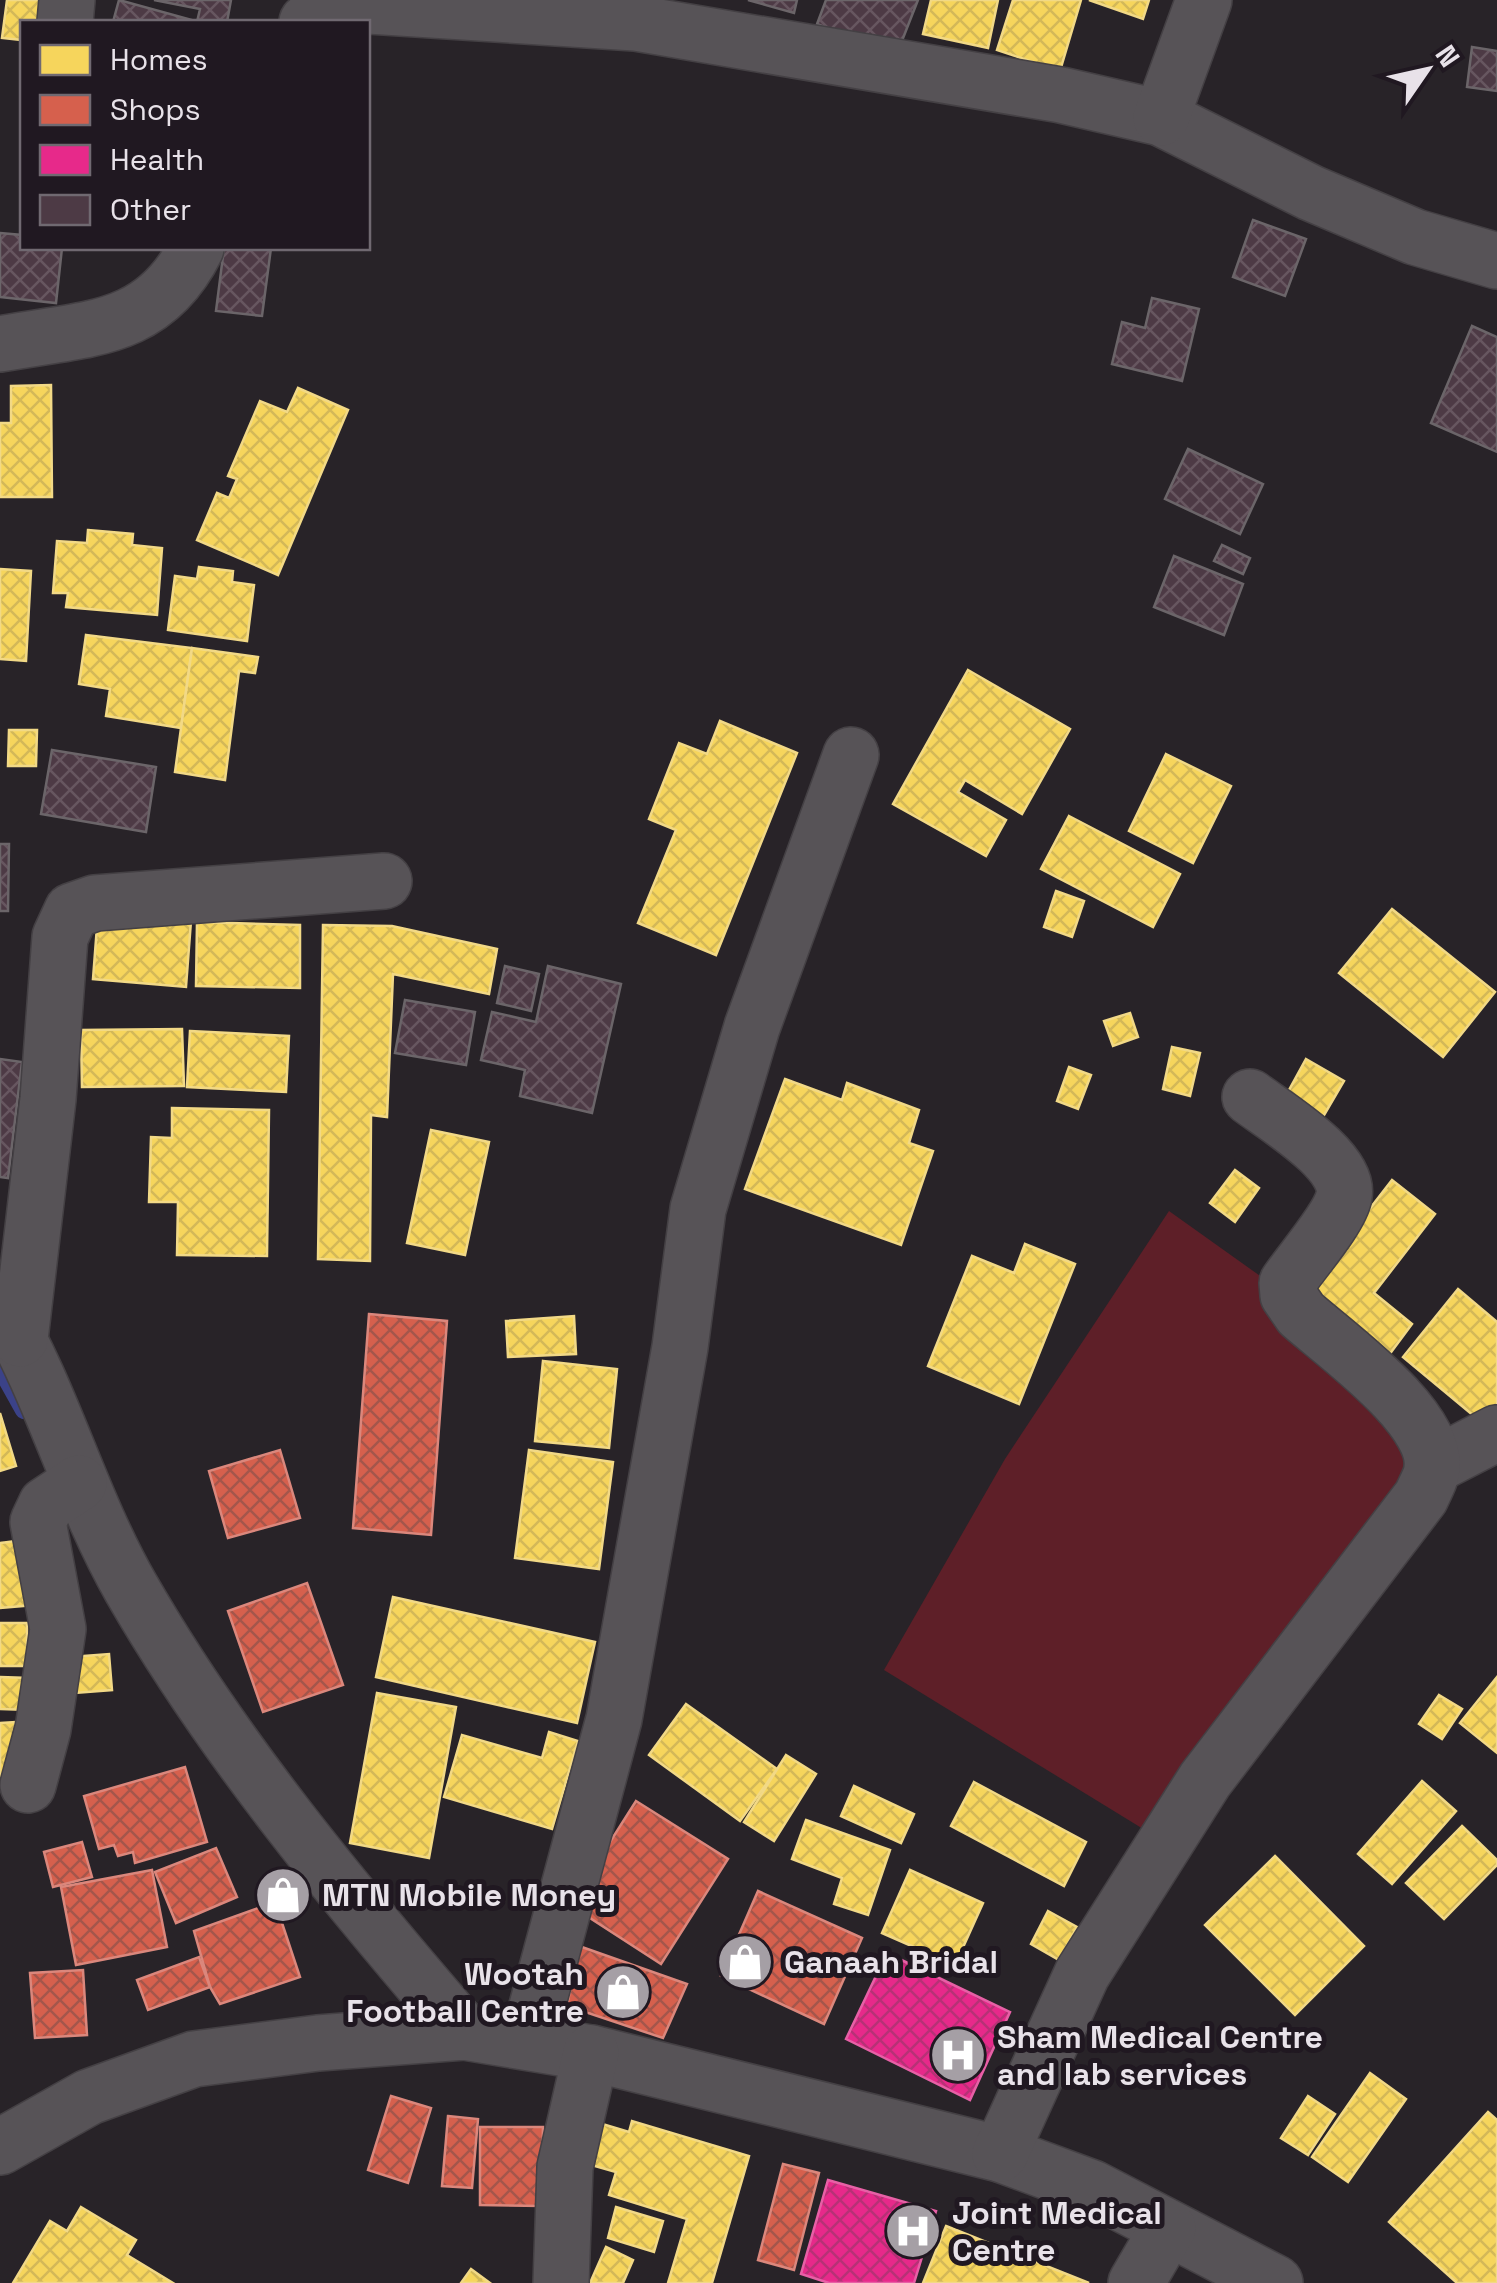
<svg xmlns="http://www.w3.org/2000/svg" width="1497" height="2283" viewBox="0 0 1497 2283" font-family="'Space Grotesk',sans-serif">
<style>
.garden{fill:#5e1f28}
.homes{fill:url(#homes-cross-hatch);stroke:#f2d986;stroke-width:2.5}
.shops{fill:url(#shops-cross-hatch);stroke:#db877c;stroke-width:2.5}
.health{fill:url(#health-cross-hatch);stroke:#e760a6;stroke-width:2.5}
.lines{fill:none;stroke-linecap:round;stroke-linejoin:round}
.stream{stroke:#3b4288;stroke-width:18}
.building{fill:url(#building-cross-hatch);stroke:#6b6569;stroke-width:2.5}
.minor-casing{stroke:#444044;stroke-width:58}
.minor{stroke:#575357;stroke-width:55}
.labels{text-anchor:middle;stroke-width:10;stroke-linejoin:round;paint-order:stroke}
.poi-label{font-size:32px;font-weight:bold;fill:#e8e2e9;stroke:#201821;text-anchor:start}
</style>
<defs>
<pattern id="homes-cross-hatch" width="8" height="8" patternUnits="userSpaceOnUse" patternTransform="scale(2.5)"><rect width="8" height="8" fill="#f6d55c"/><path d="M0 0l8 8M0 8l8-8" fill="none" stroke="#d3b858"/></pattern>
<pattern id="shops-cross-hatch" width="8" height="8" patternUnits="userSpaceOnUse" patternTransform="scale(2.5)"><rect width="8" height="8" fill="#d6604d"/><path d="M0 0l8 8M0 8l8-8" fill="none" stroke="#a4564b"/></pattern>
<pattern id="health-cross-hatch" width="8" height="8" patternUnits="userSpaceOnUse" patternTransform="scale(2.5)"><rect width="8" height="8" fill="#e7298a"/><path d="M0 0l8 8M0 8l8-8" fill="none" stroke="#b73176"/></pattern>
<pattern id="building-cross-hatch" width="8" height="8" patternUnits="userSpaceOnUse" patternTransform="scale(2.5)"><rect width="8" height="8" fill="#4d3a45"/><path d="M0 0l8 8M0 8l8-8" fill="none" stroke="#675660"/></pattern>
</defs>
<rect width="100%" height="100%" fill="#282328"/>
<!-- garden -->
<polygon class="garden" points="1169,1211 1270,1283 1413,1452 1408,1490 1153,1835 884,1670 1005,1459"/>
<!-- homes -->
<g class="homes">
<polygon points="7,0 46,0 43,22 22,22 22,40 2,38"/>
<polygon points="931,0 998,0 988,48 923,34"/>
<polygon points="1013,0 1081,0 1060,71 997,50"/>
<polygon points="1089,0 1149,0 1143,19"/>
<polygon points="51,385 52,497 0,497 0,423 11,423 11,386"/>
<polygon points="298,388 348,410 278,575 197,540 217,493 229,498 237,479 228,476 260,401 287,412"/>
<polygon points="88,530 133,534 132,545 162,548 157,615 66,607 68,593 53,593 57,541 87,543"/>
<polygon points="199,567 233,571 232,582 254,585 247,641 168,630 175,576 197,579"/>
<polygon points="0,569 31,571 26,661 0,659"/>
<polygon points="86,635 192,648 181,728 106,716 110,689 79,684"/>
<polygon points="192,648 258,657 255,673 239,671 225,780 175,772"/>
<polygon points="968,670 1070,729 1022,814 965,780 958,792 1006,820 986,856 893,804"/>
<polygon points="720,721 797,753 716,955 638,923 676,830 649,819 679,743 707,754"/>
<polygon points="9,730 37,730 36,766 8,766"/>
<polygon points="1166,754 1231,786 1193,863 1129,831"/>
<polygon points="1069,816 1180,874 1153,927 1041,869"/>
<polygon points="1056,891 1084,901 1072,937 1044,927"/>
<polygon points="1392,909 1495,992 1443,1057 1339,973"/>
<polygon points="98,913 191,921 186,987 93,979"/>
<polygon points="197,922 300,925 300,988 196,986"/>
<polygon points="323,925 392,926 497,949 489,994 393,974 387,1117 371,1115 370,1261 318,1259"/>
<polygon points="1130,1013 1138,1037 1113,1046 1104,1021"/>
<polygon points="182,1029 184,1086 82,1087 81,1030"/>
<polygon points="190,1031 289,1036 286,1092 187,1087"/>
<polygon points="1172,1047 1200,1053 1190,1096 1163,1089"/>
<polygon points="1306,1059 1344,1081 1320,1122 1283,1101"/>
<polygon points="1069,1067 1091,1075 1078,1109 1057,1101"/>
<polygon points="785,1079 842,1100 847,1083 919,1110 909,1143 933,1151 901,1245 745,1189"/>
<polygon points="172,1108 269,1110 267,1256 177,1255 178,1202 149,1202 151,1137 172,1138"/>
<polygon points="431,1130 489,1142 465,1255 407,1243"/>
<polygon points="1235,1170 1259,1188 1235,1222 1210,1203"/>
<polygon points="1392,1180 1435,1214 1374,1293 1412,1324 1389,1355 1306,1291"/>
<polygon points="1025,1244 1075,1264 1019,1404 928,1366 972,1256 1014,1273"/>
<polygon points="1458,1289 1497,1322 1497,1414 1486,1426 1403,1357"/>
<polygon points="574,1316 576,1354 508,1357 506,1321"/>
<polygon points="543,1361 617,1369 609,1448 535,1441"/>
<polygon points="0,1413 16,1466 0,1471"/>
<polygon points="529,1450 613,1462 599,1569 515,1558"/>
<polygon points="25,1540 34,1605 0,1608 0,1543"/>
<polygon points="393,1597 595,1642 577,1723 376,1677"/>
<rect x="0" y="1623" width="27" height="43"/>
<polygon points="109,1654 112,1690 62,1694 58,1658"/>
<polygon points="0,1677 29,1678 28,1710 0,1709"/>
<polygon points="1497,1677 1497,1753 1460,1723"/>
<polygon points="377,1693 456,1707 429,1858 350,1843"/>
<polygon points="1439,1695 1462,1709 1442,1739 1419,1724"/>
<polygon points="686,1704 777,1769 740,1821 649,1755"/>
<polygon points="15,1722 16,1786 0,1786 0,1723"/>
<polygon points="549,1732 578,1741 552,1829 444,1797 462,1735 542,1758"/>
<polygon points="786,1755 816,1774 774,1841 744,1822"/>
<polygon points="1422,1781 1456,1811 1392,1884 1358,1854"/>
<polygon points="974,1782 1086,1842 1064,1886 951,1826"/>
<polygon points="854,1786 914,1814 901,1843 841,1816"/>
<polygon points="806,1820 890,1850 868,1915 834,1904 842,1878 792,1859"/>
<polygon points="1462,1826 1497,1860 1497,1865 1444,1919 1406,1883"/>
<polygon points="1275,1856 1364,1946 1295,2015 1205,1925"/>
<polygon points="910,1870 983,1903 955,1965 882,1933"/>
<polygon points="1048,1911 1077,1927 1059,1960 1031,1944"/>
<polygon points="1370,2073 1406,2099 1348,2182 1312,2157"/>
<polygon points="1308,2096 1335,2114 1308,2155 1281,2138"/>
<polygon points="1488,2112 1497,2120 1497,2283 1457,2283 1389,2222"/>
<polygon points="589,2120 629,2132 632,2121 749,2156 712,2283 668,2283 687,2219 609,2195 616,2172 577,2161"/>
<polygon points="81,2207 136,2240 127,2255 173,2283 13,2283 50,2221 67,2231"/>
<polygon points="616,2207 663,2221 654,2252 608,2238"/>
<polygon points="946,2226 1089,2283 923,2283"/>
<polygon points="606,2247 633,2260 623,2283 590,2283"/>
<polygon points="471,2269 490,2283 461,2283"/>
</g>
<!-- shops -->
<g class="shops">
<polygon points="369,1314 447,1321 431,1535 353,1528"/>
<polygon points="280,1450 300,1518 228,1538 209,1471"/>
<polygon points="307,1583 343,1685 263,1712 228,1611"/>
<polygon points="185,1767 207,1842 135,1863 133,1852 118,1856 114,1845 99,1849 84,1796"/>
<polygon points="636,1801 728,1859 661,1964 570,1905"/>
<polygon points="82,1842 92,1877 53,1887 44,1852"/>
<polygon points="216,1848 237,1897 176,1923 155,1872"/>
<polygon points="152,1870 167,1947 76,1965 61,1887"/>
<polygon points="758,1891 862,1938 824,2024 721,1976"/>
<polygon points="275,1902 300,1977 220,2004 210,1987 194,1931"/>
<polygon points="579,1946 687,1984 663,2038 567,2006"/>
<polygon points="199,1957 210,1987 148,2010 137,1980"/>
<polygon points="83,1970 87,2035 35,2038 30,1973"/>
<polygon points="391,2096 431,2108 408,2183 368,2170"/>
<polygon points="448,2116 478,2119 472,2188 442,2186"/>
<polygon points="480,2127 543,2127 541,2206 480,2205"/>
<polygon points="783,2164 819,2173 794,2270 758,2260"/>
</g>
<!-- health -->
<g class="health">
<polygon points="887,1953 1010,2012 970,2100 846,2039"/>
<polygon points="828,2180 936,2211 914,2283 829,2283 801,2274"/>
</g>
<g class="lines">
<!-- stream -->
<polyline class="stream" points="0,1367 24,1410"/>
</g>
<!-- building -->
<g class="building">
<polygon points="119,0 192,20 191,22 113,22"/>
<polygon points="154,0 231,0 227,22 197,22 200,9"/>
<polygon points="748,0 797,0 794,13"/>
<polygon points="826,0 918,0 896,56 817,24"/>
<polygon points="1472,47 1497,51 1497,91 1467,87"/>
<polygon points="1253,220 1306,239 1285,296 1233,277"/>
<polygon points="0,233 22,235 22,248 62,248 56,303 0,297"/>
<polygon points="224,248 271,248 262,316 216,311"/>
<polygon points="1152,298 1199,309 1182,381 1112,364 1122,322 1145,328"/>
<polygon points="1472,326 1497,337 1497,452 1431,423"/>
<polygon points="1188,449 1263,484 1240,534 1165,499"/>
<polygon points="1222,545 1250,558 1243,574 1214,561"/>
<polygon points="1174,556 1243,584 1224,635 1154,607"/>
<polygon points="52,750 156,767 146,832 41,814"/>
<polygon points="0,844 9,844 8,911 0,911"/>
<polygon points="505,966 539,974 531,1011 497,1003"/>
<polygon points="548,966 621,984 592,1113 520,1096 525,1070 481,1060 492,1012 536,1022"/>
<polygon points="405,1000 475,1012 466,1065 395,1053"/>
<polygon points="0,1059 22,1062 8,1178 0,1177"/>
</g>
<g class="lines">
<!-- minor casing -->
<g class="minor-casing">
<g id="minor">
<polyline points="65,22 67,0"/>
<polyline points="307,22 337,4 635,23 1061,95 1161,118 1311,193 1415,237 1497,261"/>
<polyline points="1161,118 1204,0"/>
<path d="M0,344c85,-16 153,-10 196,-96"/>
<path d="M0,1305c53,89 79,192 131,283 92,160 213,305 333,444"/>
<polyline points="20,1339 48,1099 60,937 72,911 95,903 384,881"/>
<polyline points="1433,1466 1497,1433"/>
<polyline points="28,1785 43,1729 58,1629 38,1522 46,1505 79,1483"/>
<polyline points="528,2040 614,1719 680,1347 698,1209 752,1027 851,755"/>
<polyline points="0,2147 89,2097 194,2059 318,2043 464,2032 591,2053 1000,2154 1092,2188 1275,2283"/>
<path d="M1000,2154l82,-180 123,-194 216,-283c4,-9 11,-21 11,-30 5,-50 -96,-122 -131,-153l-13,-19 -1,-12c14,-21 53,-65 57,-87 7,-35 -69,-80 -94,-99"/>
<polyline points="561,2283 565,2167 591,2053"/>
<polyline points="1136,2283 1168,2228"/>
</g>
</g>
<!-- minor -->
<use href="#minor" class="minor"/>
</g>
<!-- icons -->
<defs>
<g id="shop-disc" transform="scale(2.875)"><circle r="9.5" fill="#a59fa5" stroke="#201821"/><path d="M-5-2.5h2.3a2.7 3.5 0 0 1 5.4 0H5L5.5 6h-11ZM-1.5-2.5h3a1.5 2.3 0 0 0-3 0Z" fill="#fff"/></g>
<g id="hospital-disc" transform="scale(2.875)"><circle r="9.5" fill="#a59fa5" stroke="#201821"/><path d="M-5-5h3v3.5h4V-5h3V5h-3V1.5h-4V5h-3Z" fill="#fff"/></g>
</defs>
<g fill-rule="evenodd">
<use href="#shop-disc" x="283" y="1895"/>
<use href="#shop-disc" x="745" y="1962"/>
<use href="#shop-disc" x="623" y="1992"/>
<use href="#hospital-disc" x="958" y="2055"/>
<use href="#hospital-disc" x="913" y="2231"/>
</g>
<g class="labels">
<!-- poi labels -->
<g class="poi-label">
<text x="322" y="1906">MTN Mobile Money</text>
<text x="784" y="1973">Ganaah Bridal</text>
<text x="584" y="1985" text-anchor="end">Wootah<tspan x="584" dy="37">Football Centre</tspan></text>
<text x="997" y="2048">Sham Medical Centre<tspan x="997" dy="37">and lab services</tspan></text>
<text x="952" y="2224">Joint Medical<tspan x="952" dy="37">Centre</tspan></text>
</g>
</g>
<!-- legend -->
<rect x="20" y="20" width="350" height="230" fill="#201821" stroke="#706971" stroke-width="2.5"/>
<rect x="40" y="45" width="50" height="30" fill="#f6d55c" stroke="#706971" stroke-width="2.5"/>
<text x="110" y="70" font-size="30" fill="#e8e2e9">Homes</text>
<rect x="40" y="95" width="50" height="30" fill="#d6604d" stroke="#706971" stroke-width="2.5"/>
<text x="110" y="120" font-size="30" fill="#e8e2e9">Shops</text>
<rect x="40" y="145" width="50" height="30" fill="#e7298a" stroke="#706971" stroke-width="2.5"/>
<text x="110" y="170" font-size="30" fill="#e8e2e9">Health</text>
<rect x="40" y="195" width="50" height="30" fill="#4d3a45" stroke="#706971" stroke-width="2.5"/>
<text x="110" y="220" font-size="30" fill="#e8e2e9">Other</text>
<!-- north arrow -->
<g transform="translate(1427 70) rotate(56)" stroke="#201821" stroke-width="8" paint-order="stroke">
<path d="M0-8L18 38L0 25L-18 38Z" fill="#e8e2e9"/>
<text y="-15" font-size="28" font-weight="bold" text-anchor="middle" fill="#e8e2e9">N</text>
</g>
</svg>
